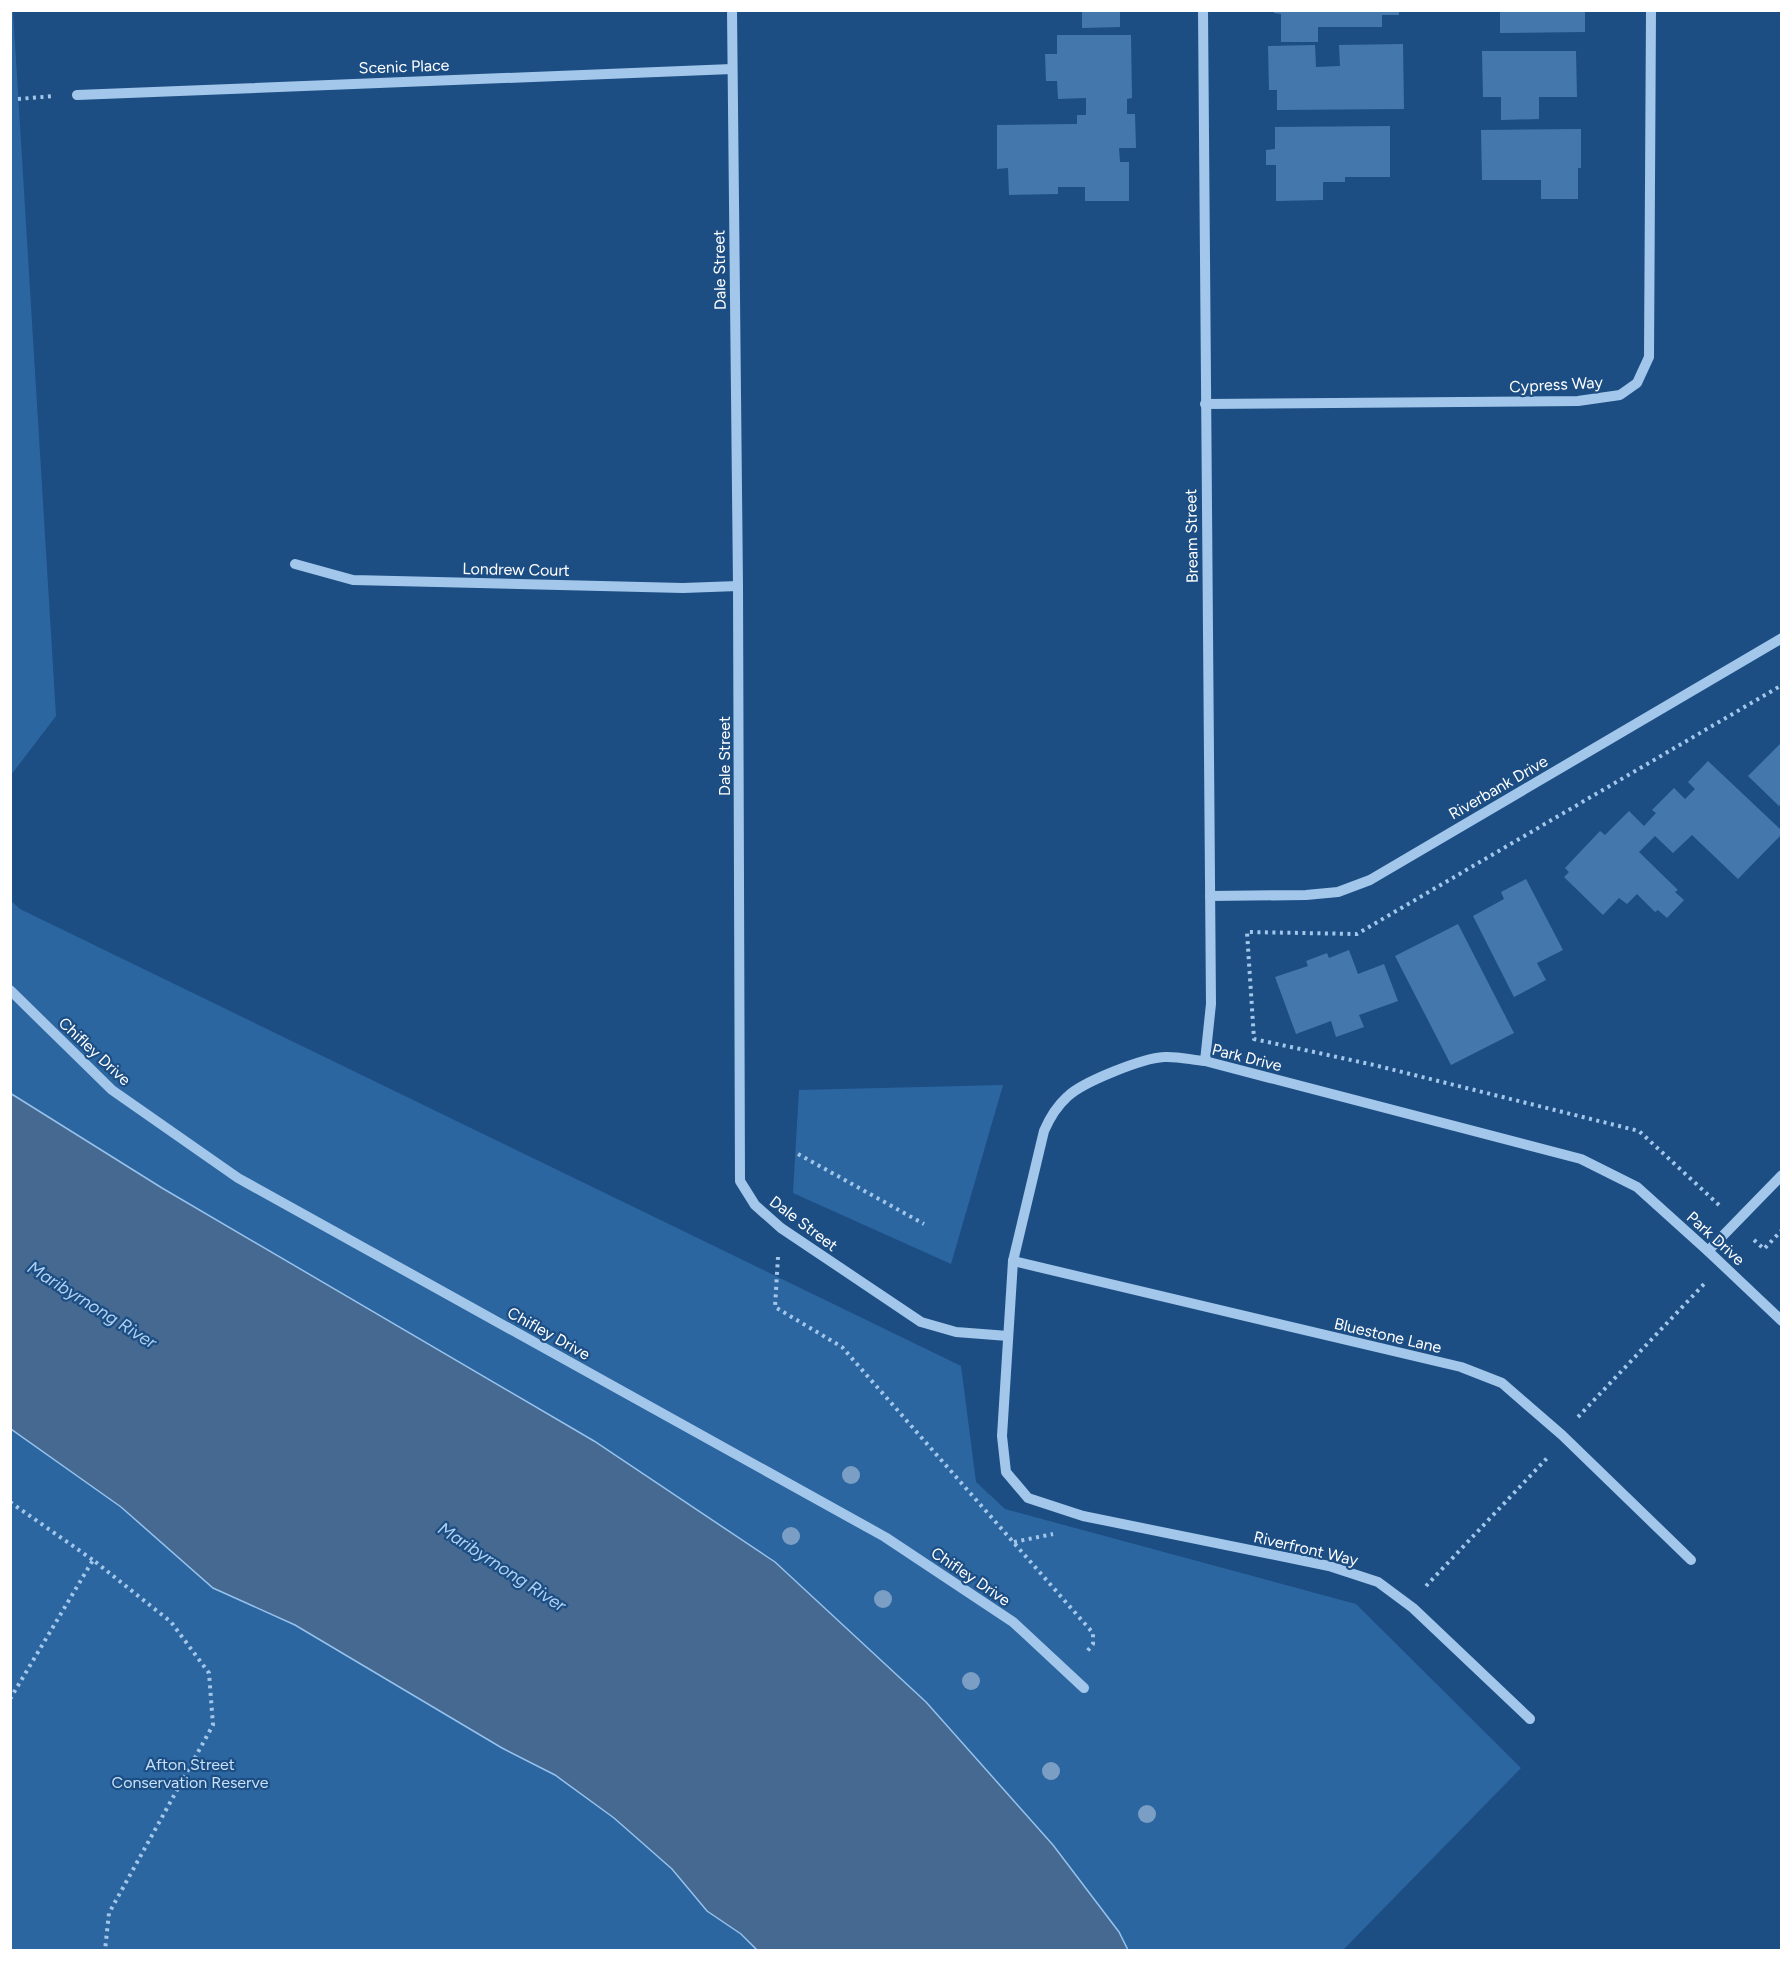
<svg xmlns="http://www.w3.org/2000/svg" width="1792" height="1961" viewBox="0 0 1792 1961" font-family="Figtree,sans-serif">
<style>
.green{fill:#2c66a1}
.water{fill:#456991;stroke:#96c2ed;stroke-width:1.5}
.building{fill:#4478ad}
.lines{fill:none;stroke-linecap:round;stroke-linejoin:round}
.path{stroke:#a3c7eb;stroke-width:4;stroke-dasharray:3 4.5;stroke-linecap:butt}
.minor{stroke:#a3c7eb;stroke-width:10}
.tree{fill:#7b9ec4}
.labels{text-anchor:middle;stroke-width:4.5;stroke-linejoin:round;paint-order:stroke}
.street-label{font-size:16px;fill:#fff;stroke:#1c4e84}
.park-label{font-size:16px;fill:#c8e0f8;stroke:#1c4e84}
.water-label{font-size:18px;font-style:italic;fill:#aed0f2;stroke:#1c4e84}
</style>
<rect width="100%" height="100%" fill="#1c4e84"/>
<!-- green -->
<g class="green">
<polygon points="13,11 56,716 11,775 10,11"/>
<polygon points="10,900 20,909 961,1366 976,1482 1005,1509 1356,1604 1521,1768 1343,1950 1128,1950 1119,1932 1053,1845 926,1702 162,1188 11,1093"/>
<polygon points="1003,1085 951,1264 793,1193 799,1090"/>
<polygon points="10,1429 121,1507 213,1588 295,1625 502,1748 555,1775 614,1818 672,1869 707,1911 741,1934 757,1950 11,1950"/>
</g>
<!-- water -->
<polygon class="water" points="10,1093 162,1188 594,1441 775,1562 926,1702 1053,1845 1119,1932 1128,1950 757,1950 741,1934 707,1911 672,1869 614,1818 555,1775 502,1748 295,1625 213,1588 121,1507 11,1429"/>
<!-- building -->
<g class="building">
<polygon points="1082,10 1120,10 1120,27 1082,28"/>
<polygon points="1274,10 1399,10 1399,15 1382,15 1382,27 1318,27 1318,42 1281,42 1281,14 1274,13"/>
<polygon points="1500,10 1585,10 1585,32 1500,33"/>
<polygon points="1057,35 1131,35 1132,98 1127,99 1127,114 1135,114 1136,148 1119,148 1120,162 1129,162 1129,201 1085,201 1085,187 1058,187 1058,194 1009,195 1008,168 997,169 997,125 1077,124 1077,115 1086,115 1086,98 1058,99 1057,81 1046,81 1045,54 1057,54"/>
<polygon points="1403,44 1404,109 1277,110 1277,90 1269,90 1268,46 1315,45 1316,67 1340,66 1339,45"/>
<polygon points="1482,51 1576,51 1577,97 1539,97 1539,119 1501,120 1501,97 1483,97"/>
<polygon points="1390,126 1390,177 1345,177 1345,182 1323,182 1323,200 1276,201 1276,165 1266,165 1266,150 1275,149 1275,127"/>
<polygon points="1581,129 1581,168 1578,168 1578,199 1541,199 1541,180 1482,180 1481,130"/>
<polygon points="1782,742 1782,803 1779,806 1748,776"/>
<polygon points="1708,761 1782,831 1782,834 1738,879 1692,835 1673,853 1655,836 1639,852 1678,890 1675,892 1684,900 1667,918 1658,910 1655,912 1637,894 1627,904 1619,898 1603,915 1564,877 1569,872 1565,868 1600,831 1605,835 1629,811 1644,826 1656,813 1652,810 1674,788 1685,799 1695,789 1688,782"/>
<polygon points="1526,879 1563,950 1537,963 1546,980 1514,997 1473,916 1504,899 1501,892"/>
<polygon points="1458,924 1514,1033 1451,1065 1395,956"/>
<polygon points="1349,950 1358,974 1384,964 1398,1001 1359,1015 1364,1027 1336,1037 1331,1021 1296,1034 1275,977 1308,966 1306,961 1327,953 1329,958"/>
</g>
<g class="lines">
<!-- path -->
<g class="path">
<polyline points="18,99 54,96"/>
<polyline points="798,1154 924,1224"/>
<polyline points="1719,1205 1639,1131 1374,1065 1254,1039 1247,932 1357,934 1782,685"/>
<polyline points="1754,1240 1764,1249 1782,1230"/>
<polyline points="778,1257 775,1307 842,1347 1093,1633 1093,1644 1085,1654"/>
<polyline points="1578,1417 1705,1283"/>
<polyline points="10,1502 93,1560"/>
<polyline points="1014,1542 1053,1534"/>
<polyline points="1426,1586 1549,1456"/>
<polyline points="10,1699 93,1560 171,1622 209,1673 213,1725 109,1913 105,1950"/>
</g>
<!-- minor -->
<g class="minor">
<polyline points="732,10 738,586 740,1181 755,1205 781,1228 921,1322 956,1332 1008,1336"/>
<polyline points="1203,10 1211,1004 1205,1061"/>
<polyline points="77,95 732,69"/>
<polyline points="1205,404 1578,401 1620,395 1637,383 1649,357 1651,10"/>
<polyline points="295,564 353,580 683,588 738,586"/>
<polyline points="1210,896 1306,895 1338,892 1370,880 1782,638"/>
<polyline points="10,990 112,1090 238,1178 885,1537 1013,1622 1084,1688"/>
<polyline points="1708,1251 1782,1175"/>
<polyline points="1013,1261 1461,1367 1502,1383 1562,1435 1691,1560"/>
<path d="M1530,1719l-117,-111 -35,-26 -49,-16 -246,-50 -55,-18 -22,-26 -4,-36 11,-175 31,-130c6,-14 12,-24 23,-34 15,-15 76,-39 97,-40 13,-1 28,3 41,4l376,98 56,28 71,64 74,70"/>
</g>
</g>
<!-- trees -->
<g class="tree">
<circle cx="851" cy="1475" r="9"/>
<circle cx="791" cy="1536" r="9"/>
<circle cx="883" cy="1599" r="9"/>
<circle cx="971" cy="1681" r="9"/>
<circle cx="1051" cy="1771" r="9"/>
<circle cx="1147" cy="1814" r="9"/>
</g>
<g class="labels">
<!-- street labels -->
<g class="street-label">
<text transform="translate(404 66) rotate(-2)" y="6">Scenic Place</text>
<text transform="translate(719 270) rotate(-91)" y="6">Dale Street</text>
<text transform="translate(1556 384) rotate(-3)" y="6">Cypress Way</text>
<text transform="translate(1191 536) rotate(-91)" y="6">Bream Street</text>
<text transform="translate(516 569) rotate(1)" y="6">Londrew Court</text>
<text transform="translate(724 756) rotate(-90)" y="6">Dale Street</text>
<text transform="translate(1498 787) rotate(-30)" y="6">Riverbank Drive</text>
<text transform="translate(95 1051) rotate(43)" y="6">Chifley Drive</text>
<text transform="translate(1247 1057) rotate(14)" y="6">Park Drive</text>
<text transform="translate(804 1223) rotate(37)" y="6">Dale Street</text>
<text transform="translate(1716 1238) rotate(42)" y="6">Park Drive</text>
<text transform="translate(549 1333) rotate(29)" y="6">Chifley Drive</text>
<text transform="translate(1388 1335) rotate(13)" y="6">Bluestone Lane</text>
<text transform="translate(1306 1548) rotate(13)" y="6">Riverfront Way</text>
<text transform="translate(971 1576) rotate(34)" y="6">Chifley Drive</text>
</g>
<!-- park labels -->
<g class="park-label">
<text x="190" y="1770">Afton Street<tspan x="190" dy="18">Conservation Reserve</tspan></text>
</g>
<!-- water labels -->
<g class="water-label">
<text transform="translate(92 1305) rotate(32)" y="6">Maribyrnong River</text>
<text transform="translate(502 1567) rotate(33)" y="6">Maribyrnong River</text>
</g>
</g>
<!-- border -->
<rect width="1792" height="1961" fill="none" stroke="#ffffff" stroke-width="24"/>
</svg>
